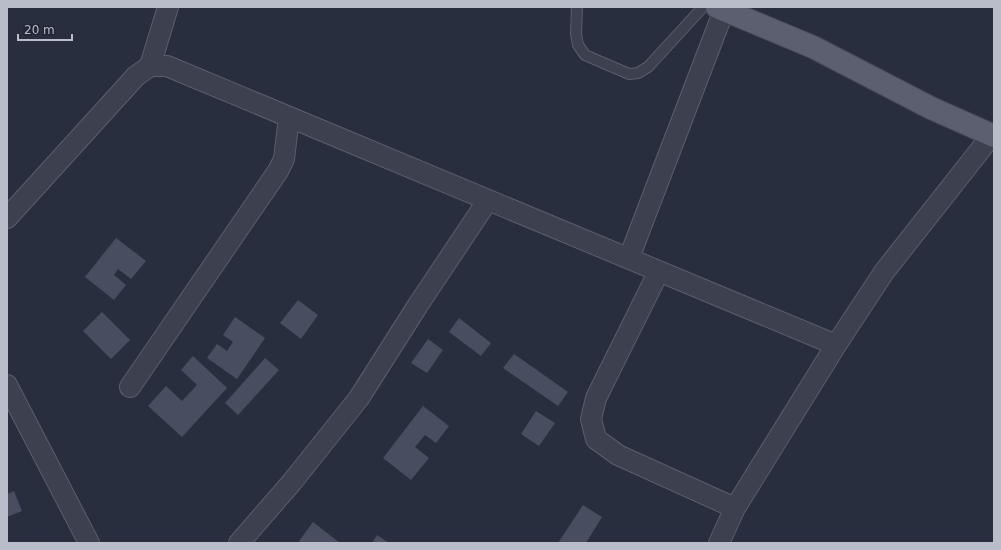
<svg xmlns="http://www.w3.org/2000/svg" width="1001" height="550" viewBox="0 0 1001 550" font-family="'DejaVu Sans',sans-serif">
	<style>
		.building { fill: #484d60 }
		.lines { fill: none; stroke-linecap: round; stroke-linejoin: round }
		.lane-casing { stroke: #5a5e6c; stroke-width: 12 }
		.street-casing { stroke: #5a5e6c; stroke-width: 22 }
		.primary-casing { stroke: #464958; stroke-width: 24 }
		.lane { stroke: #3c404f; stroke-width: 10 }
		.street { stroke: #3c404f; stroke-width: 20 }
		.primary { stroke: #5b5f6f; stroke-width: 22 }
	</style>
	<rect width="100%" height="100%" fill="#292e3f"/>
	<path class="building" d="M116,238L146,261L131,279L118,269L114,275L126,285L114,300L85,277Z
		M298,300L318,315L301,339L280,323Z
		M102,312L130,340L111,359L83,331Z
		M235,317L265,338L237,379L207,358L217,344L227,351L233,342L223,335Z
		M459,318L491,343L481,356L449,332Z
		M428,339L443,350L427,373L411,363Z
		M514,354L568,392L558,406L503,368Z
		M193,356L227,388L182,437L148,406L166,386L182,401L197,385L181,370Z
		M265,358L279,370L238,415L225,403Z
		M423,406L449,426L436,443L425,435L415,447L429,458L411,480L383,458Z
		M536,411L555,423L539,446L521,434Z
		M14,491L22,511L7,517V494Z
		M583,505L602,517L586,543H558Z
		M313,522L340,543H301L299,541Z
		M377,535L389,543H372Z"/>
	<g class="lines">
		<defs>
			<path id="lane" d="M577,7L576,34L578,45L585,55L629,74L638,73L648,67L703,7"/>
			<path id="street" d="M150,66L168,7
				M7,218L136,76L150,66H167L836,345
				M629,258L724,10
				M659,271L596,398L591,419L596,439L618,455L735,508
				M7,385L89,543
				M130,387L278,171L284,159L289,117
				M239,543L292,482L359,398L418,305L488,200
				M719,543L735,508L836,345L884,272L992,135"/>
			<path id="primary" d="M717,7L813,47L931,108L994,136"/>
		</defs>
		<use href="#lane" class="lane-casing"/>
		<use href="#street" class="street-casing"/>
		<use href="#primary" class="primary-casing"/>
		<use href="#lane" class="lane"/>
		<use href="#street" class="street"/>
		<use href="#primary" class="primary"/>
	</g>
	<rect width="1001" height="550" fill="none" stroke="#b9bcc9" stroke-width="16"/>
	<path d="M18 34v6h54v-6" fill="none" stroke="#b9bcc9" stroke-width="2"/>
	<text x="24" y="34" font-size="12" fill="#b9bcc9" stroke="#212534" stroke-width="3" paint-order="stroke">20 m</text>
</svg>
